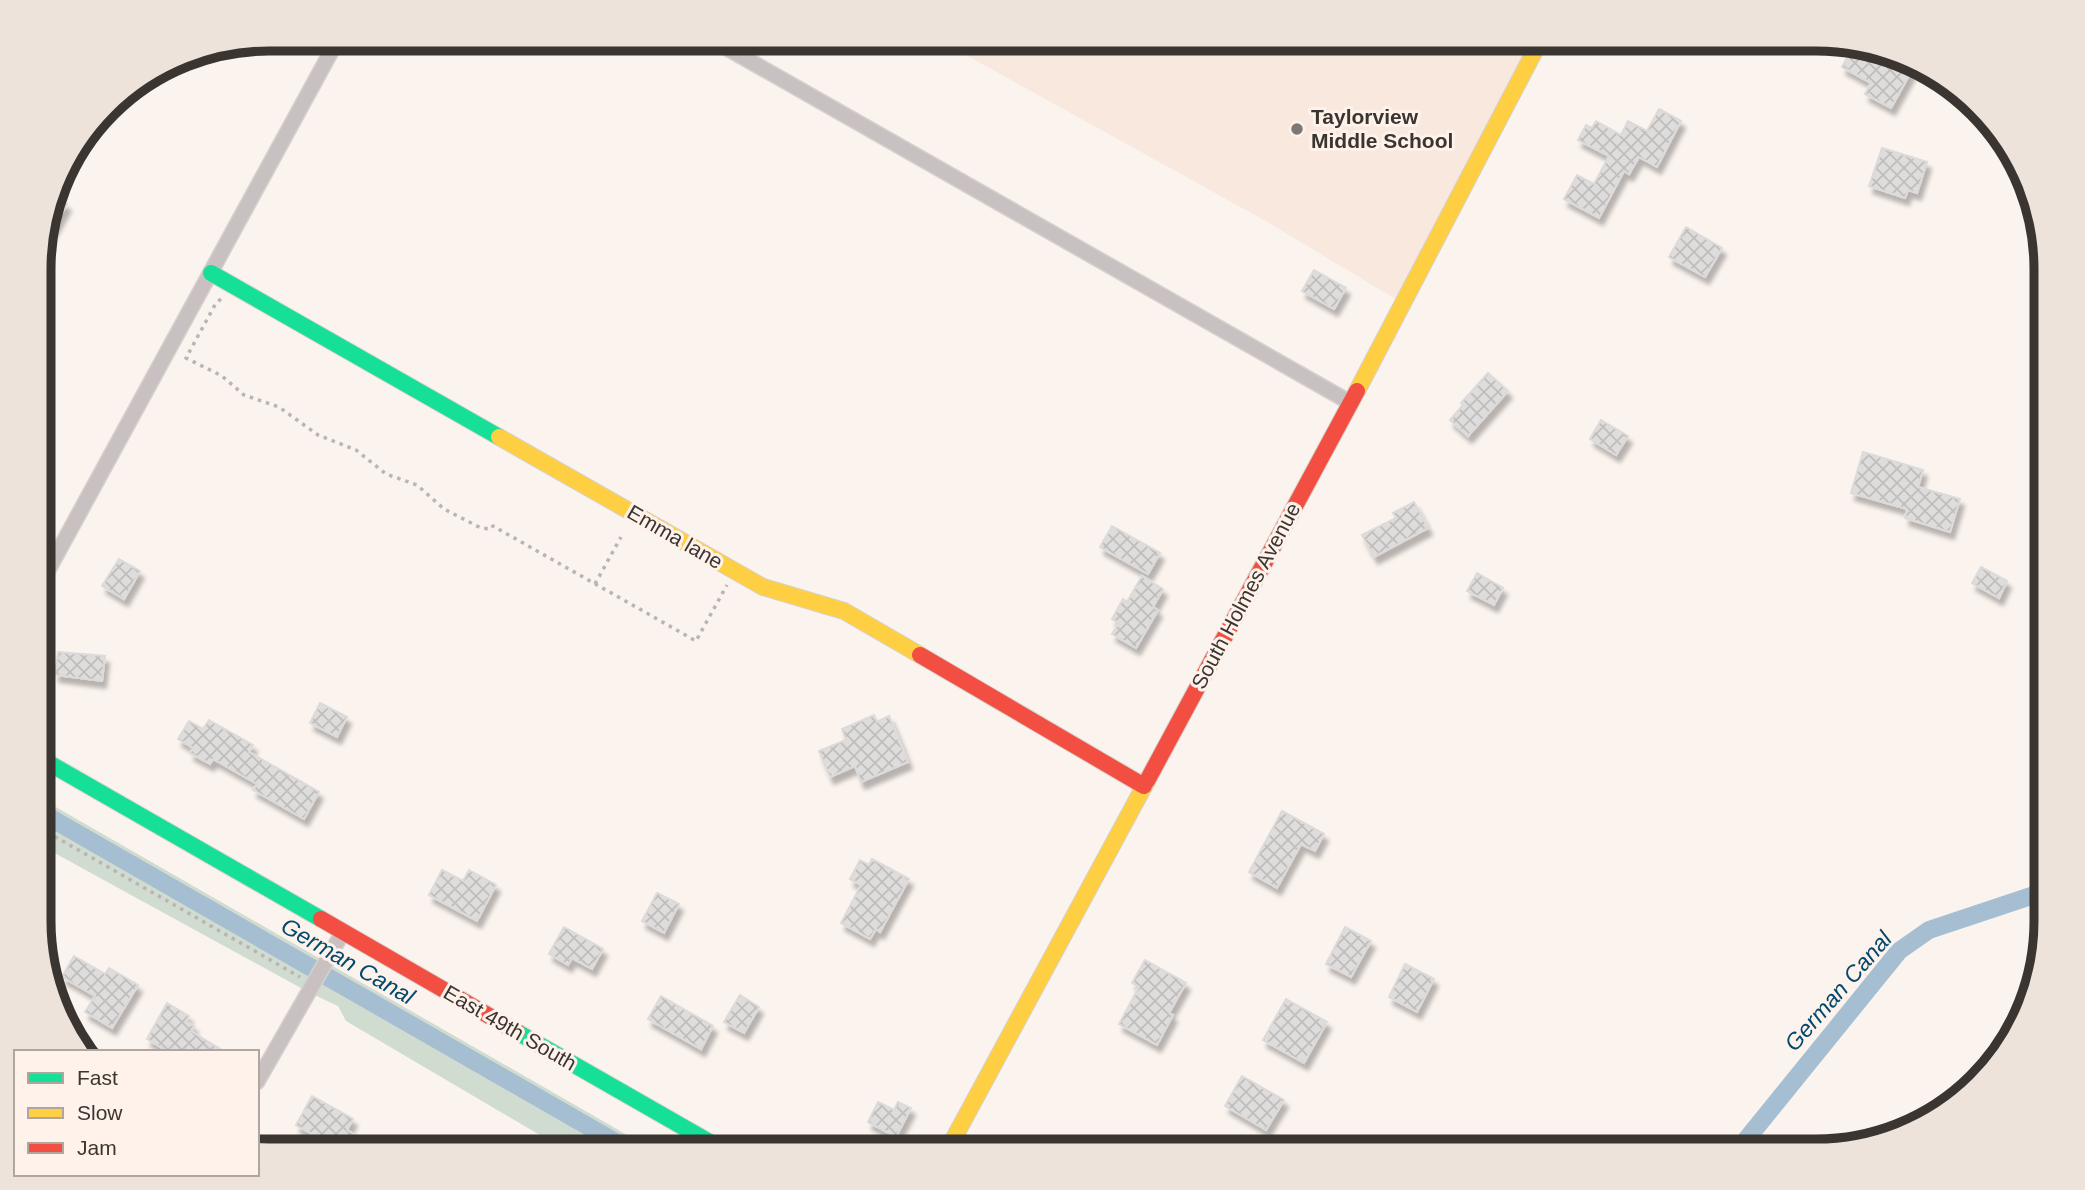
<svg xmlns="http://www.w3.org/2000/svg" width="2085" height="1190" viewBox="0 0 2085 1190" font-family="Arial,sans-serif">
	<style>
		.built { fill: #f8e8de }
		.green { fill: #d1dcd0 }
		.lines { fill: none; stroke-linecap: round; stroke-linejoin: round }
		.canal { stroke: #a5bed1; stroke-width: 18 }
		.building { fill: url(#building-cross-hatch); stroke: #dcdada; stroke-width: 2; filter: url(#shadow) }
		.street-casing { stroke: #d7d1cd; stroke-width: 17 }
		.fast-casing { stroke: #d7d1cd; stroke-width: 18 }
		.slow-casing { stroke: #d7d1cd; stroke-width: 18 }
		.jam-casing { stroke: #d7d1cd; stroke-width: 18 }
		.path { stroke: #bab5b4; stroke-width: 3.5; stroke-dasharray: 3.5 5; stroke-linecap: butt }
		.street { stroke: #c8c0c1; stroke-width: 14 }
		.fast { stroke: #16e098; stroke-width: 16 }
		.slow { stroke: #ffcf43; stroke-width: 16 }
		.jam { stroke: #f24e42; stroke-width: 16 }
		.poi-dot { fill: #7e7874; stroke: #fef2ea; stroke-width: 2.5 }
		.labels { text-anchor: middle; stroke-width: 6; stroke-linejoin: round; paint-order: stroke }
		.poi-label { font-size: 21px; font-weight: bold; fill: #3b3532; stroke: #fef2ea; text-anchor: start }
		.street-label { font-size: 21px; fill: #3b3532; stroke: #fef2ea }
		.water-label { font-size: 23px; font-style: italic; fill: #00496f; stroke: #fef2ea }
		.rim { fill: none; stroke: #3b3532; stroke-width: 9 }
	</style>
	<defs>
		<pattern id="building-cross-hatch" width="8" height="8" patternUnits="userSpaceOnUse" patternTransform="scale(1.75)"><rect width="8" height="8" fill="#dfdcdc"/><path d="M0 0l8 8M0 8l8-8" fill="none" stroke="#c0bdbd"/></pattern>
		<filter id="shadow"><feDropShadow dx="4" dy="7" stdDeviation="2" flood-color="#0004"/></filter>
	</defs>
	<rect width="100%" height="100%" fill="#faf3ee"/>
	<path class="built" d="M937,39H1541L1404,304L1264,220Z"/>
	<path class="green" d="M40,798L655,1151H567L346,1021L338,1006L310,993L40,845Z"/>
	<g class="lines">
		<path class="canal" d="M40,812L631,1151
			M1737,1151L1899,951L1929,930L2046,891"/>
	</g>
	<path class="building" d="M1852,48L1881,56L1911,72L1891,108L1865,94L1871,83L1842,67Z
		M1659,109L1681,121L1657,167L1639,157L1629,174L1624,171L1599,218L1564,199L1577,175L1594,184L1609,156L1578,140L1586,125L1592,128L1596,121L1621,135L1628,121L1647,131Z
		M1882,148L1927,162L1917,193L1908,190L1905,198L1869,186Z
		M53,197L67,204L47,240L41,238Z
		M1686,227L1722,248L1705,277L1669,257Z
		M1314,270L1346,288L1334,309L1302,291Z
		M1488,373L1508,391L1468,436L1450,420L1463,405L1461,403Z
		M1601,420L1628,436L1616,455L1590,439Z
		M1863,452L1923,470L1918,487L1960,499L1950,532L1905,518L1907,509L1851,493Z
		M1414,502L1428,528L1374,557L1362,535L1396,518L1393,513Z
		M1112,526L1160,553L1148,574L1100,547Z
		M119,559L140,571L124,599L102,586Z
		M1981,567L2007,581L1999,598L1972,583Z
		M1477,573L1503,588L1494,605L1467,591Z
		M1142,576L1163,589L1153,607L1158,610L1136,648L1112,634L1119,623L1112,619L1123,599L1127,602Z
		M58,652L105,656L102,681L55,675Z
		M320,703L347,717L337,737L310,723Z
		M874,715L877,722L889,716L908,762L861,782L855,766L830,777L819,751L846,740L842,729Z
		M209,720L253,745L249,752L319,792L304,819L253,790L257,784L213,759L210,764L190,753L193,748L178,739L189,721L203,729Z
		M1282,811L1324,834L1315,851L1301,844L1277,888L1249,872Z
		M872,859L909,879L880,932L876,929L870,939L841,923L861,885L850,879L860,860L869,865Z
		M442,870L463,881L469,870L496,885L477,921L429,895Z
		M657,893L679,904L664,933L642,921Z
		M564,927L603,949L592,969L572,958L568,965L549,954Z
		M1345,927L1371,941L1351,977L1326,964Z
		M74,956L105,974L109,968L138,985L112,1028L85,1012L95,996L62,977Z
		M1145,960L1186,983L1169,1013L1173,1015L1157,1045L1119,1024L1139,987L1132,983Z
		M1405,964L1434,979L1417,1012L1389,997Z
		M740,995L759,1007L744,1033L724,1022Z
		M661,996L713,1026L701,1049L648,1019Z
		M1286,999L1327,1022L1304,1063L1263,1040Z
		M167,1003L189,1016L186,1021L194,1026L191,1031L225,1052H169L147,1039Z
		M1242,1076L1284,1100L1266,1130L1225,1106Z
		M312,1096L353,1119L347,1130L357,1136L348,1151H332L317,1143L319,1138L296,1125Z
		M878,1102L894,1110L898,1102L911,1108L896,1137L868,1122Z"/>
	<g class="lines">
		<defs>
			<path id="street" d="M711,39L1351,403
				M40,585L338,39
				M257,1082L343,932"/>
			<path id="fast" d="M211,273L499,437
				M40,758L321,919
				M517,1032L725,1151"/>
			<path id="slow" d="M1357,391L1541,39
				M499,437L763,587L844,611L920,655
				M947,1151L1147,781"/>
			<path id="jam" d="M920,655L1144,786
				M1147,781L1357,391
				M321,919L517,1032"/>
		</defs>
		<use href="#street" class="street-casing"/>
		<use href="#fast" class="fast-casing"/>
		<use href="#slow" class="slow-casing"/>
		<use href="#jam" class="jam-casing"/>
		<path class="path" d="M221,299L216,303L186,358L222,376L244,395L279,407L318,435L356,450L386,474L417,485L444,509L481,528L491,529L493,526L696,641L727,585
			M595,584L621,537
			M40,828L300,977
			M260,1149L265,1144"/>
		<use href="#street" class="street"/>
		<use href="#fast" class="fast"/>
		<use href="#slow" class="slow"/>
		<use href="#jam" class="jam"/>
	</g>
	<circle class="poi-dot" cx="1297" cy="129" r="7"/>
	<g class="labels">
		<g class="poi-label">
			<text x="1311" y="124">Taylorview<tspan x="1311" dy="24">Middle School</tspan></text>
		</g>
		<g class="street-label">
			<text transform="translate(675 537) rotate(30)" y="7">Emma lane</text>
			<text transform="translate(1246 596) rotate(-62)" y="7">South Holmes Avenue</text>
			<text transform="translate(510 1028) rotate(30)" y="7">East 49th South</text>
		</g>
		<g class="water-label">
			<text transform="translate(348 961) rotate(30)" y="8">German Canal</text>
			<text transform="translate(1838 991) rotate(-49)" y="8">German Canal</text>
		</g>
	</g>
	<path d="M0 0H2085V1190H0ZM269 51H1816A218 218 0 0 1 2034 269V921A218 218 0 0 1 1816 1139H269A218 218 0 0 1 51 921V269A218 218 0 0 1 269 51Z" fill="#eee3db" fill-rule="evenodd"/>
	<path class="rim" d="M269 51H1816A218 218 0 0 1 2034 269V921A218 218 0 0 1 1816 1139H269A218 218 0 0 1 51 921V269A218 218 0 0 1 269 51Z"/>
	<rect x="14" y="1050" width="245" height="126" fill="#fef2ea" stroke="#b0a6a0" stroke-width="2"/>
	<rect x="28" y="1073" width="35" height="10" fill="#16e098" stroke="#b0a6a0" stroke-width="2"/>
	<text x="77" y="1085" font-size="21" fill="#3b3532">Fast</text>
	<rect x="28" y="1108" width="35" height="10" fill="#ffcf43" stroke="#b0a6a0" stroke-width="2"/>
	<text x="77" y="1120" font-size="21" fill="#3b3532">Slow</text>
	<rect x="28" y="1143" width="35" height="10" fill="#f24e42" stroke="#b0a6a0" stroke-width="2"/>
	<text x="77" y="1155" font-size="21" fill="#3b3532">Jam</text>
</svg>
